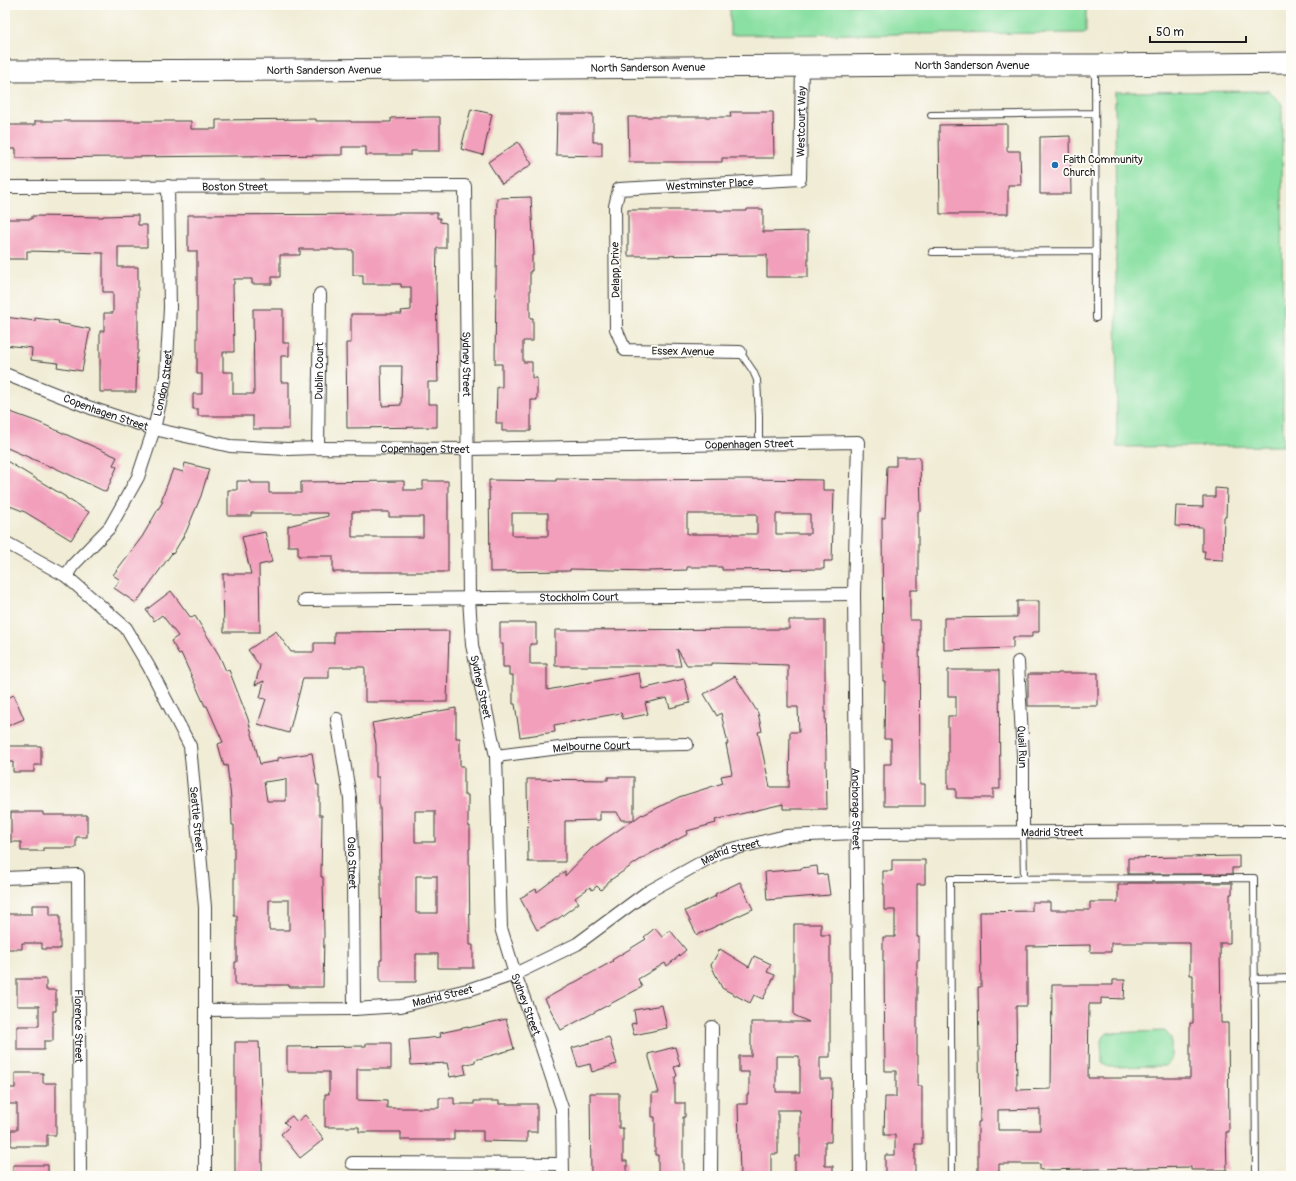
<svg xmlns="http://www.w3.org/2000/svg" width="1296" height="1181" viewBox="0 0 1296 1181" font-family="Pangolin,sans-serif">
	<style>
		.green { fill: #8ae0a3; stroke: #537e60 }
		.building { fill: #f29fbb; fill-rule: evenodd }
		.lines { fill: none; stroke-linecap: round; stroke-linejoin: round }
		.service-casing { stroke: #3c3b38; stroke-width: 8 }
		.minor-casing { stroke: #3c3b38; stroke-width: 14 }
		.trunk-casing { stroke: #3c3b38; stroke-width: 23 }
		.service { stroke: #fff; stroke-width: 6 }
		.minor { stroke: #fff; stroke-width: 12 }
		.trunk { stroke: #fff; stroke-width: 21 }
		.poi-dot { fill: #1f6fb2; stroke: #fdfcf7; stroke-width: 1.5 }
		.labels { text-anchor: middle; stroke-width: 3.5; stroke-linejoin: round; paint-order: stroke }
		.street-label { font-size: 11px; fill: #1c1c1c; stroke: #fdfcf7 }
		.poi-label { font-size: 11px; fill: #1c1c1c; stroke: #fdfcf7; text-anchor: start }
	</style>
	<rect width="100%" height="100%" fill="#fdfcf7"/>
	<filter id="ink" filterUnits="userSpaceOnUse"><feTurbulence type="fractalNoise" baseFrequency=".025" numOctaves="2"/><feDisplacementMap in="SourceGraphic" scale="8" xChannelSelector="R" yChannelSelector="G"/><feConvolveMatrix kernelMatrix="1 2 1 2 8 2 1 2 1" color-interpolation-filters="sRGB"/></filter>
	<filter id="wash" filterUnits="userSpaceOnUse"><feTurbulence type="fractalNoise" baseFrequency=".012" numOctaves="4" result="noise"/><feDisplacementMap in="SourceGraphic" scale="16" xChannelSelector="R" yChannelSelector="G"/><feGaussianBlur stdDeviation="0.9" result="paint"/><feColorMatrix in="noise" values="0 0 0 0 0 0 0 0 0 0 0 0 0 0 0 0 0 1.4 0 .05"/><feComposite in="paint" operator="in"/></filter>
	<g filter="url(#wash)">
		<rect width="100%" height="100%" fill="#f0ecd5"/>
		<path class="green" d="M730,5H1086V33L730,35Z
			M1269,91L1282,104L1283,446L1117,447L1115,92Z
			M1165,1031L1171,1038V1060L1166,1066L1109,1067L1102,1062L1101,1040L1107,1033Z"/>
		<g id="blocks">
			<path class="building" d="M471,109L492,114L483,155L461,149Z
				M730,112H773L774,158H722V162H629L628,117H731Z
				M557,114H593V142H602V156L556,155Z
				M429,117H440V151H411V155H366V147H342V155L16,158V149H6V125H35V121H191V129H216V120L316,119V121H351V122H391V118Z
				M1007,124V151H1020L1021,185H1008V214H940L939,125Z
				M1070,136L1071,194H1040V137Z
				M518,142L532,164L502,184L488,162Z
				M531,197L534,255H532V271H530V318H533V341H523V362H532V378H537V400H531V431H502V423H496L497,387H502V364H495L497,198Z
				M747,209H763V232L808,231V277H767V255L628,256V210H717V211H747Z
				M394,213H437V218H440V222L446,223V248H437L436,287L438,382H428V404H437V427L347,428L346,343H351V314H402L401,311L411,310V287H401V284H363V275H353V250H334V249H300V255H280V277H272V284H252V279H234V284H233L234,352H223V372H233V394H254L253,309H283V343H289V356H281V382H289V429H253V416H198V409H193V394H202V374H197V251H188V215L394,214ZM381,366H402L401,405L382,406Z
				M138,215V225H147V247H118V267H138V353H137L136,392H100V331H104V313H113V292H103V253L27,251V259H5V219H32V216L103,217V216Z
				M5,317L35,321V318L59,321L58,323L90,329L82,371L57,367L58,363L31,360L32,348L5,345Z
				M5,410L38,422L117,457L113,465L117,467L106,492L51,466V467L5,447Z
				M896,457H920L921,511H918V590H910V620H919L920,784H925V806H884V764H891V739H884L885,681H883L882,518H885L887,466H896Z
				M5,460L66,497V498L89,512L71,540L25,512L5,504Z
				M185,463L209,469L201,496L186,532L173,554L172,553L136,603L114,588L120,580L113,575L142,537L163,501H161L173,469L183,472Z
				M556,479L634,480L745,479L823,480V490H834L832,561H824V569L722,570V567H687V570L650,571L570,569V571L490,572L489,480L556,481ZM512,513H548V536H513L512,535ZM687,514H757V534H687ZM776,514H810V534H776Z
				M237,481H251V483H269V493H301V482L404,481V490H423V481H448V572H333V556H298V546H288V526L328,516V513H251V516H228V490H237ZM352,512H389V517H423V537H352Z
				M1215,488L1227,489L1226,517H1224L1223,560L1204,559L1205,551H1202V527L1175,526L1176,506L1203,507V497H1215Z
				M265,532L272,562L259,565L260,632H224L223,574H251L242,537Z
				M171,591L191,618L195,616L219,655L226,671L229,670L248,719L260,764L278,761V758L312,753L317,785H319V815H322L321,877H323L324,935L323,987H289V985H235V962H237V916H234V825H232L231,798L227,765L224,766L218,744L223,742L207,706H205L181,653L179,654L171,641L178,636L162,615L154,621L146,610ZM286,779V801H267L264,782ZM269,900H289V930H269Z
				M1017,601H1039V632H1032V637H1013V648L944,650V618L1017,617Z
				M789,620H825V707L827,809H783V804L715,820L716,823L687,831L688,834L644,857L609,881L601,890L597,886L592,890L590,887L575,898L579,903L559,918L537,930L520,898L536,889L537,892L565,871V876L591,849L633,820H621L617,812H600V820L565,821V862H528L527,779L608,780V777H634V820L642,814L643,815L679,797L723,783L721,776L732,774L726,744H728L721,713L717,716L704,694L735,676L758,713L762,731L758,732L770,787H789L790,732H799L798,707H788V665L711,663V665H687L677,649L681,666H555V630L789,629Z
				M500,623H536V644H530V664H547V690L639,673L642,689L684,679L690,703L670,708L667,698L645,703L648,714L623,719L621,713L554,725L555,732L520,737L515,704H513V675H509V667H503V644H500Z
				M276,631L291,652H314V643H334V632L449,631L447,702H365V668L364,667H329V678H303L289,733L258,724L266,699L260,698L264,681L255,685L260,666L248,650Z
				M948,670H999L1000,789H993V798H956V789H948V716H956V696H948Z
				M1058,673H1098V706H1028V674H1058Z
				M14,695L24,719L5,727V699Z
				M456,708V738H460V766H464V795H468V826H470V849H469L470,945H473V968H438V954H416V982H380V960H382L380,805H379V777H376V744L372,723ZM415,811H435V842H415ZM416,876H437V913H416Z
				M5,746H41V765H34V772H13V762H5Z
				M11,812H43V815H87V837H76V848H43V851H21V842H11Z
				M1239,856V868H1232V874H1128V858Z
				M892,860H925V884H917V937H919V961H917V1055H918V1086H922V1144H915V1176H885V1155H895V1135H884L885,1097H896V1071H885L884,961H883V937H895V910H884V884H883V871H892Z
				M817,866L818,875L827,874L830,895L767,900L765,872L801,869V868Z
				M740,882L753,909L697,935L685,911L716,896L715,894Z
				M1128,883H1232V894H1230V943H1220L1221,1023H1228L1229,1132H1226L1227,1170H1191V1167L1040,1170V1164H999V1172H978V1122H980L978,987H981L980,912L1032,911V902H1050V910H1090V902H1118V885H1128ZM1111,943H1190V975H1193V1023H1190V1078H1088L1089,1004H1101V998L1124,999L1125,980H1113V985H1052L1051,1089L1017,1090L1016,1006H1027V946L1090,945V952H1111ZM1040,1109V1130H998V1110Z
				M32,905H50V915H60V949H42V943H22V949H5V914H32Z
				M794,924H821V935H830V1057H820V1079H832L831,1142H825V1166H833V1176H795V1156H800V1110H778V1154H771V1176H740L738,1104H747V1094H749V1072H739V1056H751V1022H809L794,1015ZM776,1056H799V1066H800V1092H776Z
				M655,928L662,937L670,930L686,950L667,966L665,963L638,979L642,987L561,1030L545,999L613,961L612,960L646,939L644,937Z
				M720,949L749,967L754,956L771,964L767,972L775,975L763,999L754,995L750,1003L722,988L711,965Z
				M17,979H46V990H56V1011H53V1041H44V1050H17V1026H39V1006H17Z
				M662,1005L667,1028L634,1035L631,1024L636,1023L634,1010Z
				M506,1019L514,1049L475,1060V1062L464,1065L466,1074L450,1077L447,1063L411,1065L409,1040L441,1037L440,1033L468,1027V1028Z
				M609,1037L617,1064L592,1072L590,1064L578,1067L572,1048Z
				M235,1042H259L262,1115V1176H235Z
				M366,1043H391V1069H357V1100L387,1101V1108H439V1098H454V1104H474V1101H499V1104H537V1132H527V1142L483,1141V1131H454V1140H401V1132H359V1127H325V1094H329V1072H287V1047L366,1046Z
				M675,1047L680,1065L674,1067L677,1076L675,1077V1103H685V1117H683V1163H684V1176H658V1155H655V1117H652V1093H659L648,1054Z
				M15,1073H43V1083H56V1135H47V1146H11V1130H17V1104H5V1088H15Z
				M590,1093H619V1128H623V1161H627V1176H591Z
				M305,1115L324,1139L300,1158L281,1134L289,1127L284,1122L292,1116L297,1122Z
				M13,1165H48V1176H13Z"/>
		</g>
	</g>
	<g filter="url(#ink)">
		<use href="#blocks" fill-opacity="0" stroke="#3c3b38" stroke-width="1"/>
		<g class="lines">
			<defs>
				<path id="service" d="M1095,69L1096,318
					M931,115L1095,113
					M932,252L1096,251
					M740,352L753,371L757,380L759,416V443
					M1023,832L1024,878
					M1254,979L1291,978
					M952,1176L950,879L1254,878L1256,1176"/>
				<g id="minor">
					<path id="s1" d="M5,187L465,186L469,598L472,645L496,756L501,928L515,974L539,1039L562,1108L563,1176"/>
					<path id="s2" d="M740,352L625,350L616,329L615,206L619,189L800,179L802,65"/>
					<path id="s3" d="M5,374L91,408L154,429L230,446L287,449L318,448L468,449L858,442L854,594L860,1176"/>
					<path id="s4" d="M318,448L320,294"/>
					<path id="s5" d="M5,542L66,576L126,628L149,667L190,746L205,907V1176"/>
					<path id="s6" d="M66,576L73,565L110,527L138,477L154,429L166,376L170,308L168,186"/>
					<path id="s7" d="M304,600L854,594"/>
					<path id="s8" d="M1018,662L1023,756V832"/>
					<path id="s9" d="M337,719L350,798L353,880L354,1009"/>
					<path id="s10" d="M496,756L575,746L687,744"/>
					<path id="s11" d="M5,878L78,875L80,1176"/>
					<path id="s12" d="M205,1010L354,1009L401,1006L471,989L515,974L577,944L646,893L720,852L786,836L855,833L1291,831"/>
					<path d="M352,1163L562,1164"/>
					<path d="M711,1176L712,1027"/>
				</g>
				<g id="trunk">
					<path id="s13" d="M5,71L301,70L935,65H1095L1291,63"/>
				</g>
			</defs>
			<use href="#service" class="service-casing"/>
			<use href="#minor" class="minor-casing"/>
			<use href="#trunk" class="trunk-casing"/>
			<use href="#service" class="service"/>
			<use href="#minor" class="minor"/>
			<use href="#trunk" class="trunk"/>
		</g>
	</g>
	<circle class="poi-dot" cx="1055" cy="165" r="4"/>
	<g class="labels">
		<g class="street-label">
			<text dy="4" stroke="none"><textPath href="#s13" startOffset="967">North Sanderson Avenue</textPath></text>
			<text dy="4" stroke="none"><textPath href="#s13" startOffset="643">North Sanderson Avenue</textPath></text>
			<text dy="4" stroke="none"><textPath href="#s13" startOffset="319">North Sanderson Avenue</textPath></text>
			<text dy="4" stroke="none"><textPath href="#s2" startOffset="517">Westcourt Way</textPath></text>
			<text dy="4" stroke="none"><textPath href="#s2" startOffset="369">Westminster Place</textPath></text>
			<text dy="4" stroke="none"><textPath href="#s1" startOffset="230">Boston Street</textPath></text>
			<text transform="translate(615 270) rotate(-91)" y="4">Delapp Drive</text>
			<text transform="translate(683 351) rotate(1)" y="4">Essex Avenue</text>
			<text dy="4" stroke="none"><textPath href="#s1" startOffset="638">Sydney Street</textPath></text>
			<text dy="4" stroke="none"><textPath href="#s4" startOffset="77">Dublin Court</textPath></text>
			<text dy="4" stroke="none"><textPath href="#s6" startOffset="221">London Street</textPath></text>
			<text dy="4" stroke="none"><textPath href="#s3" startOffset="108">Copenhagen Street</textPath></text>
			<text dy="4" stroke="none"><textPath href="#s3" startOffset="756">Copenhagen Street</textPath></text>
			<text dy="4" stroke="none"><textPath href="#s3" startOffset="432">Copenhagen Street</textPath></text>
			<text dy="4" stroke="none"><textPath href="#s7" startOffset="275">Stockholm Court</textPath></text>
			<text dy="4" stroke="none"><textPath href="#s1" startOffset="962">Sydney Street</textPath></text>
			<text dy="4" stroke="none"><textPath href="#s10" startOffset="96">Melbourne Court</textPath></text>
			<text dy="4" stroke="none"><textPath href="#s8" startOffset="85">Quail Run</textPath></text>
			<text dy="4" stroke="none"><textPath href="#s3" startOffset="1232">Anchorage Street</textPath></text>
			<text dy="4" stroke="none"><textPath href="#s5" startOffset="357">Seattle Street</textPath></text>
			<text dy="4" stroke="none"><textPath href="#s12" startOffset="888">Madrid Street</textPath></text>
			<text dy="4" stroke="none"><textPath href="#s12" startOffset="564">Madrid Street</textPath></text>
			<text dy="4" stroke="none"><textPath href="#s9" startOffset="145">Oslo Street</textPath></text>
			<text dy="4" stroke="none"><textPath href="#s12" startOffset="239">Madrid Street</textPath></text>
			<text dy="4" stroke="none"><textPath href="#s1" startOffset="1285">Sydney Street</textPath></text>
			<text dy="4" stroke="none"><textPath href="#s11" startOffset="224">Florence Street</textPath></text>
		</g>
		<g class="poi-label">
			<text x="1063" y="163">Faith Community<tspan x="1063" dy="13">Church</tspan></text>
		</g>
	</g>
	<rect width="1296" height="1181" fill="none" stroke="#fdfcf7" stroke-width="20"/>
	<path d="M1150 36v6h96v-6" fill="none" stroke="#1c1c1c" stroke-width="2"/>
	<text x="1156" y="36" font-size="12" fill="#1c1c1c" stroke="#fdfcf7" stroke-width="3" paint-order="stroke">50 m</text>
</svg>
